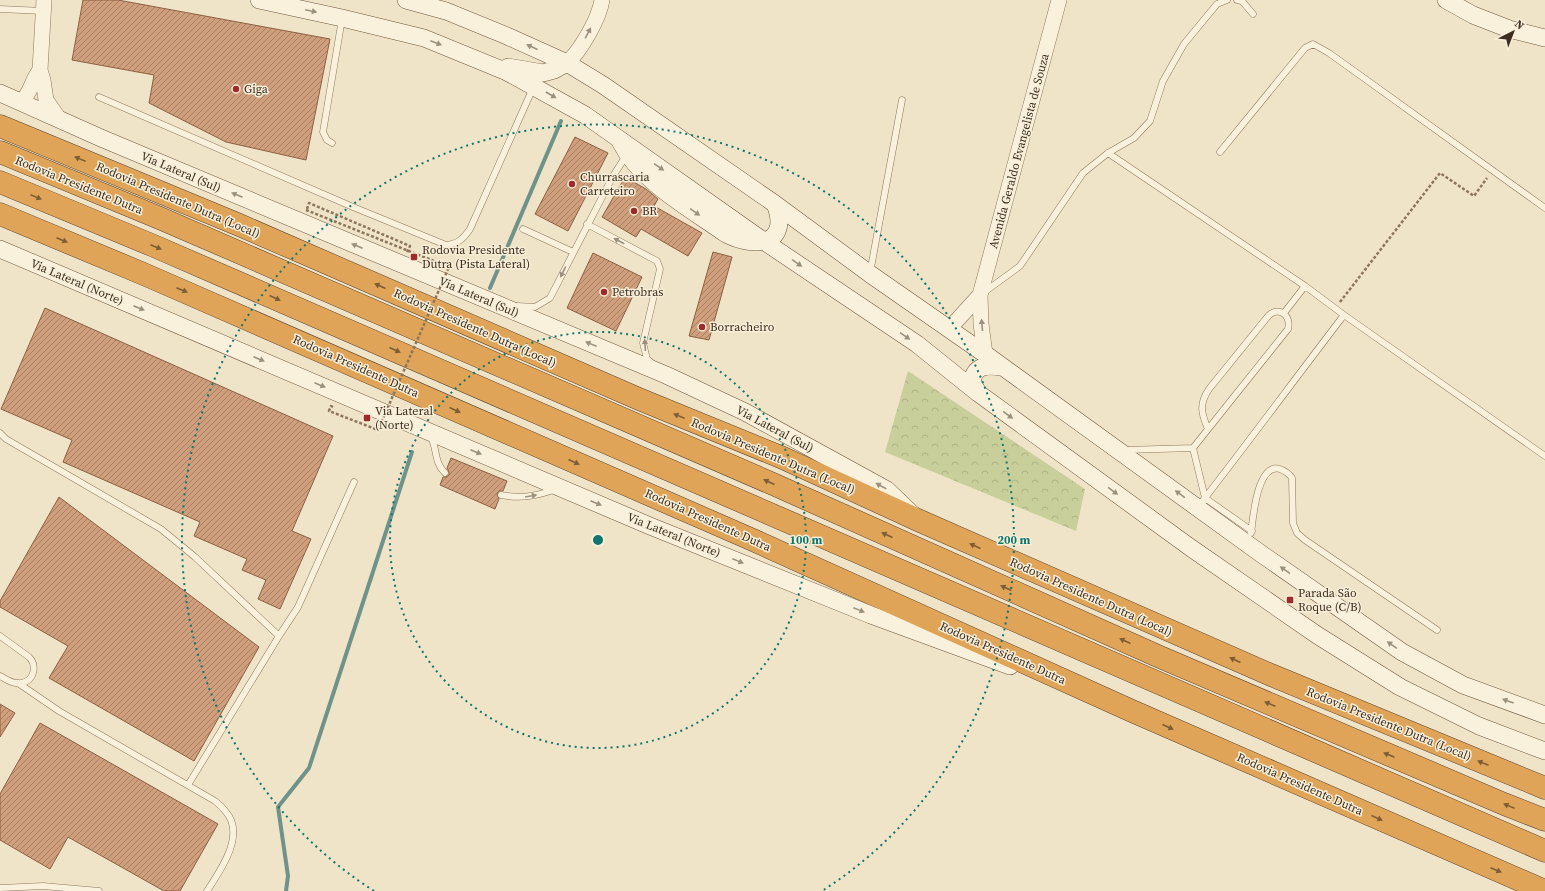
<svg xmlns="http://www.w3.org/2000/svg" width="1545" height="891" viewBox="0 0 1545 891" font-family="'Source Serif 4',serif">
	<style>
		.forest { fill: url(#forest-crowns) }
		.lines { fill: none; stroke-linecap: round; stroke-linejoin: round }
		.stream { stroke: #6f938a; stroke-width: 4 }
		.building { fill: url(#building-hatch); stroke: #8d5f41 }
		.service-casing { stroke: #8d765c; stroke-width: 7 }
		.tertiary-casing { stroke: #8d765c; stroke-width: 16 }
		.secondary-casing { stroke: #6f573f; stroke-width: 18 }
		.motorway-casing { stroke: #5b4430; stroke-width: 23 }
		.path { stroke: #8d765c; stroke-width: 2.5; stroke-dasharray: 3 2; stroke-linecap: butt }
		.service { stroke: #faf1dc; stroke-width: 6 }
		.tertiary { stroke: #faf1dc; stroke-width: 15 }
		.secondary { stroke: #faf1dc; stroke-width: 17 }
		.motorway { stroke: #e0a458; stroke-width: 22 }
		.path-bridge { stroke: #8d765c; stroke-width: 2.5; stroke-dasharray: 3 2; stroke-linecap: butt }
		.oneway { fill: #9c907e }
		.oneway2 { fill: #7e5d36 }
		.ring { fill: none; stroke: #0f766e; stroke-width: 2; stroke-dasharray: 2 4 }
		.poi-dot { fill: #9e2a2b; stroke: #f7eed8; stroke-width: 1.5 }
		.labels { text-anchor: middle; stroke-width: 3; stroke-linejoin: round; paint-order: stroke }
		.poi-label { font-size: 12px; fill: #3d2e20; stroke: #f7eed8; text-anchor: start }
		.street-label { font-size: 12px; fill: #3d2e20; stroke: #f7eed8 }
		.centre { fill: #0f766e; stroke: #f7eed8; stroke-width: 2 }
		.ring-label { font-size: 12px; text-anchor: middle; font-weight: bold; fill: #0f766e; stroke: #f7eed8; stroke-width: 3; stroke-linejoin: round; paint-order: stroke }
	</style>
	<defs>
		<pattern id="forest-crowns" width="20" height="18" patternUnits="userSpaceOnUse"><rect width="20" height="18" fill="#c9cf9b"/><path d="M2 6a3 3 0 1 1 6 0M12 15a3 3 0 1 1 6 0" fill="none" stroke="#aeb285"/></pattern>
		<pattern id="building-hatch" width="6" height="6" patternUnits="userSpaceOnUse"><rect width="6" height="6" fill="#cf9f7d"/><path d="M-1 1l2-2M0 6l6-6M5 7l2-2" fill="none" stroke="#a98266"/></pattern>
	</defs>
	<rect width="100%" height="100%" fill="#f0e4c8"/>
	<path class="forest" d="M908,371L1085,489L1076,531L885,452Z"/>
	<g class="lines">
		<path class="stream" d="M490,288L561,121
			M286,891L288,876L278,807L309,768L412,452"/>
	</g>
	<path class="building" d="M83,0H118L330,39L306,160L226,142L149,103L154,75L72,60Z
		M575,137L608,153L568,231L535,214Z
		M625,177L646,189L658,199L654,206L702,233L688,256L641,229L636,237L602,217Z
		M713,252L732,257L709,340L689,336Z
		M593,253L642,277L616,331L567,308Z
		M45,308L333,436L292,531L311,539L280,609L258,599L266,580L242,570L247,559L194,536L200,522L63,462L72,440L1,409Z
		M451,458L507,481L503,491H499L497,494L499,499L495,509L440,485L443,477H446L449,475V472L447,468Z
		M59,497L259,647L194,761L49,678L68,646L0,607V601Z
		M0,704L15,713L0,737Z
		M40,723L218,824L180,891H164L68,837L50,869L0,840V794Z"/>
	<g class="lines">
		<defs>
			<path id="service" d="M1237,0L1242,1L1253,14
				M0,9L43,11
				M99,97L353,207L446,245C458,244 464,238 470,229L533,88
				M332,143L327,140L323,132L342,19
				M1220,152L1305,48L1313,44L1329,53L1545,208
				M1108,153L1305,286L1344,315
				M587,224L657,261L660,269L643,343L647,359L652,363
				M523,229L573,252
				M870,273L902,100
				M983,293L1020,266L1083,173L1108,153L1134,138L1150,121L1163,81L1184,44L1217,4L1227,0
				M517,306L535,307L550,298L613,176L626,156
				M1284,313L1305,286
				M1208,429C1201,413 1199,404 1209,389L1269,315C1280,306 1291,316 1288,329L1193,448L1205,498L1252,531
				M0,433L6,439L161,529L195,557L279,636L188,785
				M430,435C438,449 433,461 445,473
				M1125,450L1193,448
				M501,495C521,499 537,496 556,489
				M1198,507C1247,444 1295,379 1344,315L1545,456
				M1251,533C1253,519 1257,462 1280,469C1285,471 1289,473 1292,478L1293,523L1297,533L1305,540L1437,630
				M0,636L29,657C37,665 35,681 21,683C14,685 6,679 0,676
				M279,636L298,607L354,482
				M18,683L59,711L215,801C219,804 223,808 226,812C246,835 220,871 207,891
				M0,888L43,886L99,891"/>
			<path id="tertiary" d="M44,0L40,70L43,80L46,100L60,120
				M567,63C581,50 599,19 602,0
				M21,102C32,92 31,81 40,70
				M949,329L980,295
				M985,354L981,324L980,295L1059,0"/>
			<path id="secondary" d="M259,0L342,18L424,38L507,72L585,115L765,242L917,344L978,393L1191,548L1317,635L1400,687L1479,726L1545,751
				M406,0L446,11L507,36L567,63L603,85L775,204L870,274L985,354L1260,553L1402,652L1463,685L1545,715
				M1446,0L1473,15L1509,29L1545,38
				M508,67L543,73L554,70L567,63
				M0,93L101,138L666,375L745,412L887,490L912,514
				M621,143C641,182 691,209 726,234C755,249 791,245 775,204
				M0,249L650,526L871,615L1010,666
				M978,393L972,381C975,365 987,365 1001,367"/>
			<path id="motorway" d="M0,126L237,224L639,399L783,458L920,521L1271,675L1545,788
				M0,152L162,219L773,484L1160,657L1504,804L1545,820
				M0,182L154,246L1545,851
				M0,214L146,275L753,540L1132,711L1545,891"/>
		</defs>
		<use href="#service" class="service-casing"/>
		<use href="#tertiary" class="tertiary-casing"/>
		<use href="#secondary" class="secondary-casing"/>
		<use href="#motorway" class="motorway-casing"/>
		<path class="path" d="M307,209L309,203L410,246L407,252
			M1340,302L1440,173L1474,196L1487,178
			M333,407L331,406L329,411L378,430"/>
		<use href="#service" class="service"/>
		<use href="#tertiary" class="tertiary"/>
		<use href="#secondary" class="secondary"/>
		<use href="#motorway" class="motorway"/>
		<path class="path-bridge" d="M306,210L449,267L378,430"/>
	</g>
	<defs><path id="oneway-solid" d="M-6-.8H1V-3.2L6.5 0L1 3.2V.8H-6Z"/></defs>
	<g class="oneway">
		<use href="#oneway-solid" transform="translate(311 11) rotate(12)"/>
		<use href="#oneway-solid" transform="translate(588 33) rotate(-62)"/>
		<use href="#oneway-solid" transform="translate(436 43) rotate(21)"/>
		<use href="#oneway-solid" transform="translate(532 47) rotate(-156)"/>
		<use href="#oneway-solid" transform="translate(551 95) rotate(30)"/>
		<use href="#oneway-solid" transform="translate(659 167) rotate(35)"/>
		<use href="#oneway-solid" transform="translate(237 195) rotate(-157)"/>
		<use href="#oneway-solid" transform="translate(695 212) rotate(35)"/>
		<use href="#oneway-solid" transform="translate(619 241) rotate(-152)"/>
		<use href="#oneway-solid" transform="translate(357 246) rotate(-157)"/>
		<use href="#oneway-solid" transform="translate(797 263) rotate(34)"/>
		<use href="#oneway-solid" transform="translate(563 272) rotate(116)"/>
		<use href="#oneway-solid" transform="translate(139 308) rotate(23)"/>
		<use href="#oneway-solid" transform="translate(982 325) rotate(-95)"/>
		<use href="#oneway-solid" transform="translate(905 336) rotate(34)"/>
		<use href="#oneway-solid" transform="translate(591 344) rotate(-158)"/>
		<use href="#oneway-solid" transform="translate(645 345) rotate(-94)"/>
		<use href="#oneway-solid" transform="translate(259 359) rotate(23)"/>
		<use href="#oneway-solid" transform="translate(320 385) rotate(23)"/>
		<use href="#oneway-solid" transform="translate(1008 415) rotate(36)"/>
		<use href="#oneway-solid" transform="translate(476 452) rotate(23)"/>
		<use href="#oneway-solid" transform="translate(881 486) rotate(-151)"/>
		<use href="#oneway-solid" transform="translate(1113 491) rotate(36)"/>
		<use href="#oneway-solid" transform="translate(1180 494) rotate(-144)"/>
		<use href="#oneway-solid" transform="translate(531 496) rotate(-10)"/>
		<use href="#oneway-solid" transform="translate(596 503) rotate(23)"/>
		<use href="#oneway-solid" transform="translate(738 561) rotate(22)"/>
		<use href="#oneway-solid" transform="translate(1285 570) rotate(-145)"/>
		<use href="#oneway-solid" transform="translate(859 610) rotate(22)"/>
		<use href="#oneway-solid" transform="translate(1392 645) rotate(-145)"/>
		<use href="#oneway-solid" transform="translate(1508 701) rotate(-160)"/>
	</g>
	<g class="oneway2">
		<use href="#oneway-solid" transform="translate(80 159) rotate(-158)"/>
		<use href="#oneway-solid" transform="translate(36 197) rotate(22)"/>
		<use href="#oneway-solid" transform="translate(62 240) rotate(23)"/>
		<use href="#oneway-solid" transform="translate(156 247) rotate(23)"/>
		<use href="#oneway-solid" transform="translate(380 286) rotate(-156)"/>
		<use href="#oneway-solid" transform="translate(182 290) rotate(23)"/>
		<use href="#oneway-solid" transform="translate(275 298) rotate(24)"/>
		<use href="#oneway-solid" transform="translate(395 350) rotate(24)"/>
		<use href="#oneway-solid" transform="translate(455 410) rotate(24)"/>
		<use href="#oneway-solid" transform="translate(679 416) rotate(-158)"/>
		<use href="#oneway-solid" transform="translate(574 462) rotate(24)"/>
		<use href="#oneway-solid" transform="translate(769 482) rotate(-156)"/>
		<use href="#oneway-solid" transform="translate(887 535) rotate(-156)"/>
		<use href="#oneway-solid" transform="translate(975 546) rotate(-156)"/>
		<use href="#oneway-solid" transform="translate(1006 588) rotate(-156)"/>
		<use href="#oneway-solid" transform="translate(1125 641) rotate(-156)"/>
		<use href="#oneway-solid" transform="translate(1235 660) rotate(-156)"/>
		<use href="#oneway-solid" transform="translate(1270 704) rotate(-157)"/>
		<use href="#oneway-solid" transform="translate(1168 727) rotate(24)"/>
		<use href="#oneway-solid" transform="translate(1389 755) rotate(-157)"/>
		<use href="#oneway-solid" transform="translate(1483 763) rotate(-158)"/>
		<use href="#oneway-solid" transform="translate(1509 806) rotate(-158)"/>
		<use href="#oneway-solid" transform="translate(1377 818) rotate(24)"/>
		<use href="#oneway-solid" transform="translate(1496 870) rotate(23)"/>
	</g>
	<g class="ring">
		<circle cx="598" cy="540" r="208"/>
		<path d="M374 891A416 416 0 1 1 822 891"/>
	</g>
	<g class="poi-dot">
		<circle cx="236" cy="89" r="4"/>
		<circle cx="572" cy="184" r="4"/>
		<circle cx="634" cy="211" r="4"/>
		<rect x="410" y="253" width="8" height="8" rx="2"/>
		<circle cx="604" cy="292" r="4"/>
		<circle cx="702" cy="327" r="4"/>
		<rect x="363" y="414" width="8" height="8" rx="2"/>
		<rect x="1286" y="596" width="8" height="8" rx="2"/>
	</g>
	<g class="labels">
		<g class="poi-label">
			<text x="244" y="93">Giga</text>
			<text x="580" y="181">Churrascaria<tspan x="580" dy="14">Carreteiro</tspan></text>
			<text x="642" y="215">BR</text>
			<text x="422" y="254">Rodovia Presidente<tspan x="422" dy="14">Dutra (Pista Lateral)</tspan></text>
			<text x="612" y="296">Petrobras</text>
			<text x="710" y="331">Borracheiro</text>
			<text x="375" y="415">Via Lateral<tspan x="375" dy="14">(Norte)</tspan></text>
			<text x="1298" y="597">Parada São<tspan x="1298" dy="14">Roque (C/B)</tspan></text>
		</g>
		<g class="street-label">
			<text transform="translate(1019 151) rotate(-75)" y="4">Avenida Geraldo Evangelista de Souza</text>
			<text transform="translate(181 172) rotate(23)" y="4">Via Lateral (Sul)</text>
			<text transform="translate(79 185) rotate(22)" y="4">Rodovia Presidente Dutra</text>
			<text transform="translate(178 200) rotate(23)" y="4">Rodovia Presidente Dutra (Local)</text>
			<text transform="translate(77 282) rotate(23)" y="4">Via Lateral (Norte)</text>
			<text transform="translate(479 297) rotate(23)" y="4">Via Lateral (Sul)</text>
			<text transform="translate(475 328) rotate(24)" y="4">Rodovia Presidente Dutra (Local)</text>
			<text transform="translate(356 366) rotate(24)" y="4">Rodovia Presidente Dutra</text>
			<text transform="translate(775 429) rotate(28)" y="4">Via Lateral (Sul)</text>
			<text transform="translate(773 456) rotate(23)" y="4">Rodovia Presidente Dutra (Local)</text>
			<text transform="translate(708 520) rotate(24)" y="4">Rodovia Presidente Dutra</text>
			<text transform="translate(674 535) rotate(22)" y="4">Via Lateral (Norte)</text>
			<text transform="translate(1091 597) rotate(24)" y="4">Rodovia Presidente Dutra (Local)</text>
			<text transform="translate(1003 653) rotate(24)" y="4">Rodovia Presidente Dutra</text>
			<text transform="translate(1389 724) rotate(22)" y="4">Rodovia Presidente Dutra (Local)</text>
			<text transform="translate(1300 784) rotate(24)" y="4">Rodovia Presidente Dutra</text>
		</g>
	</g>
	<circle cx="598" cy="540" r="6" class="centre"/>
	<g class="ring-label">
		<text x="806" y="544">100 m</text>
		<text x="1014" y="544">200 m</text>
	</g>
	<g transform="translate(1513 32) rotate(42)" stroke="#f7eed8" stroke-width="3" paint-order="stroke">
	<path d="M0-3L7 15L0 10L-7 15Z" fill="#3d2e20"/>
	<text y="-6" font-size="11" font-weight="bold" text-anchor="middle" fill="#3d2e20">N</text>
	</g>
</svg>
